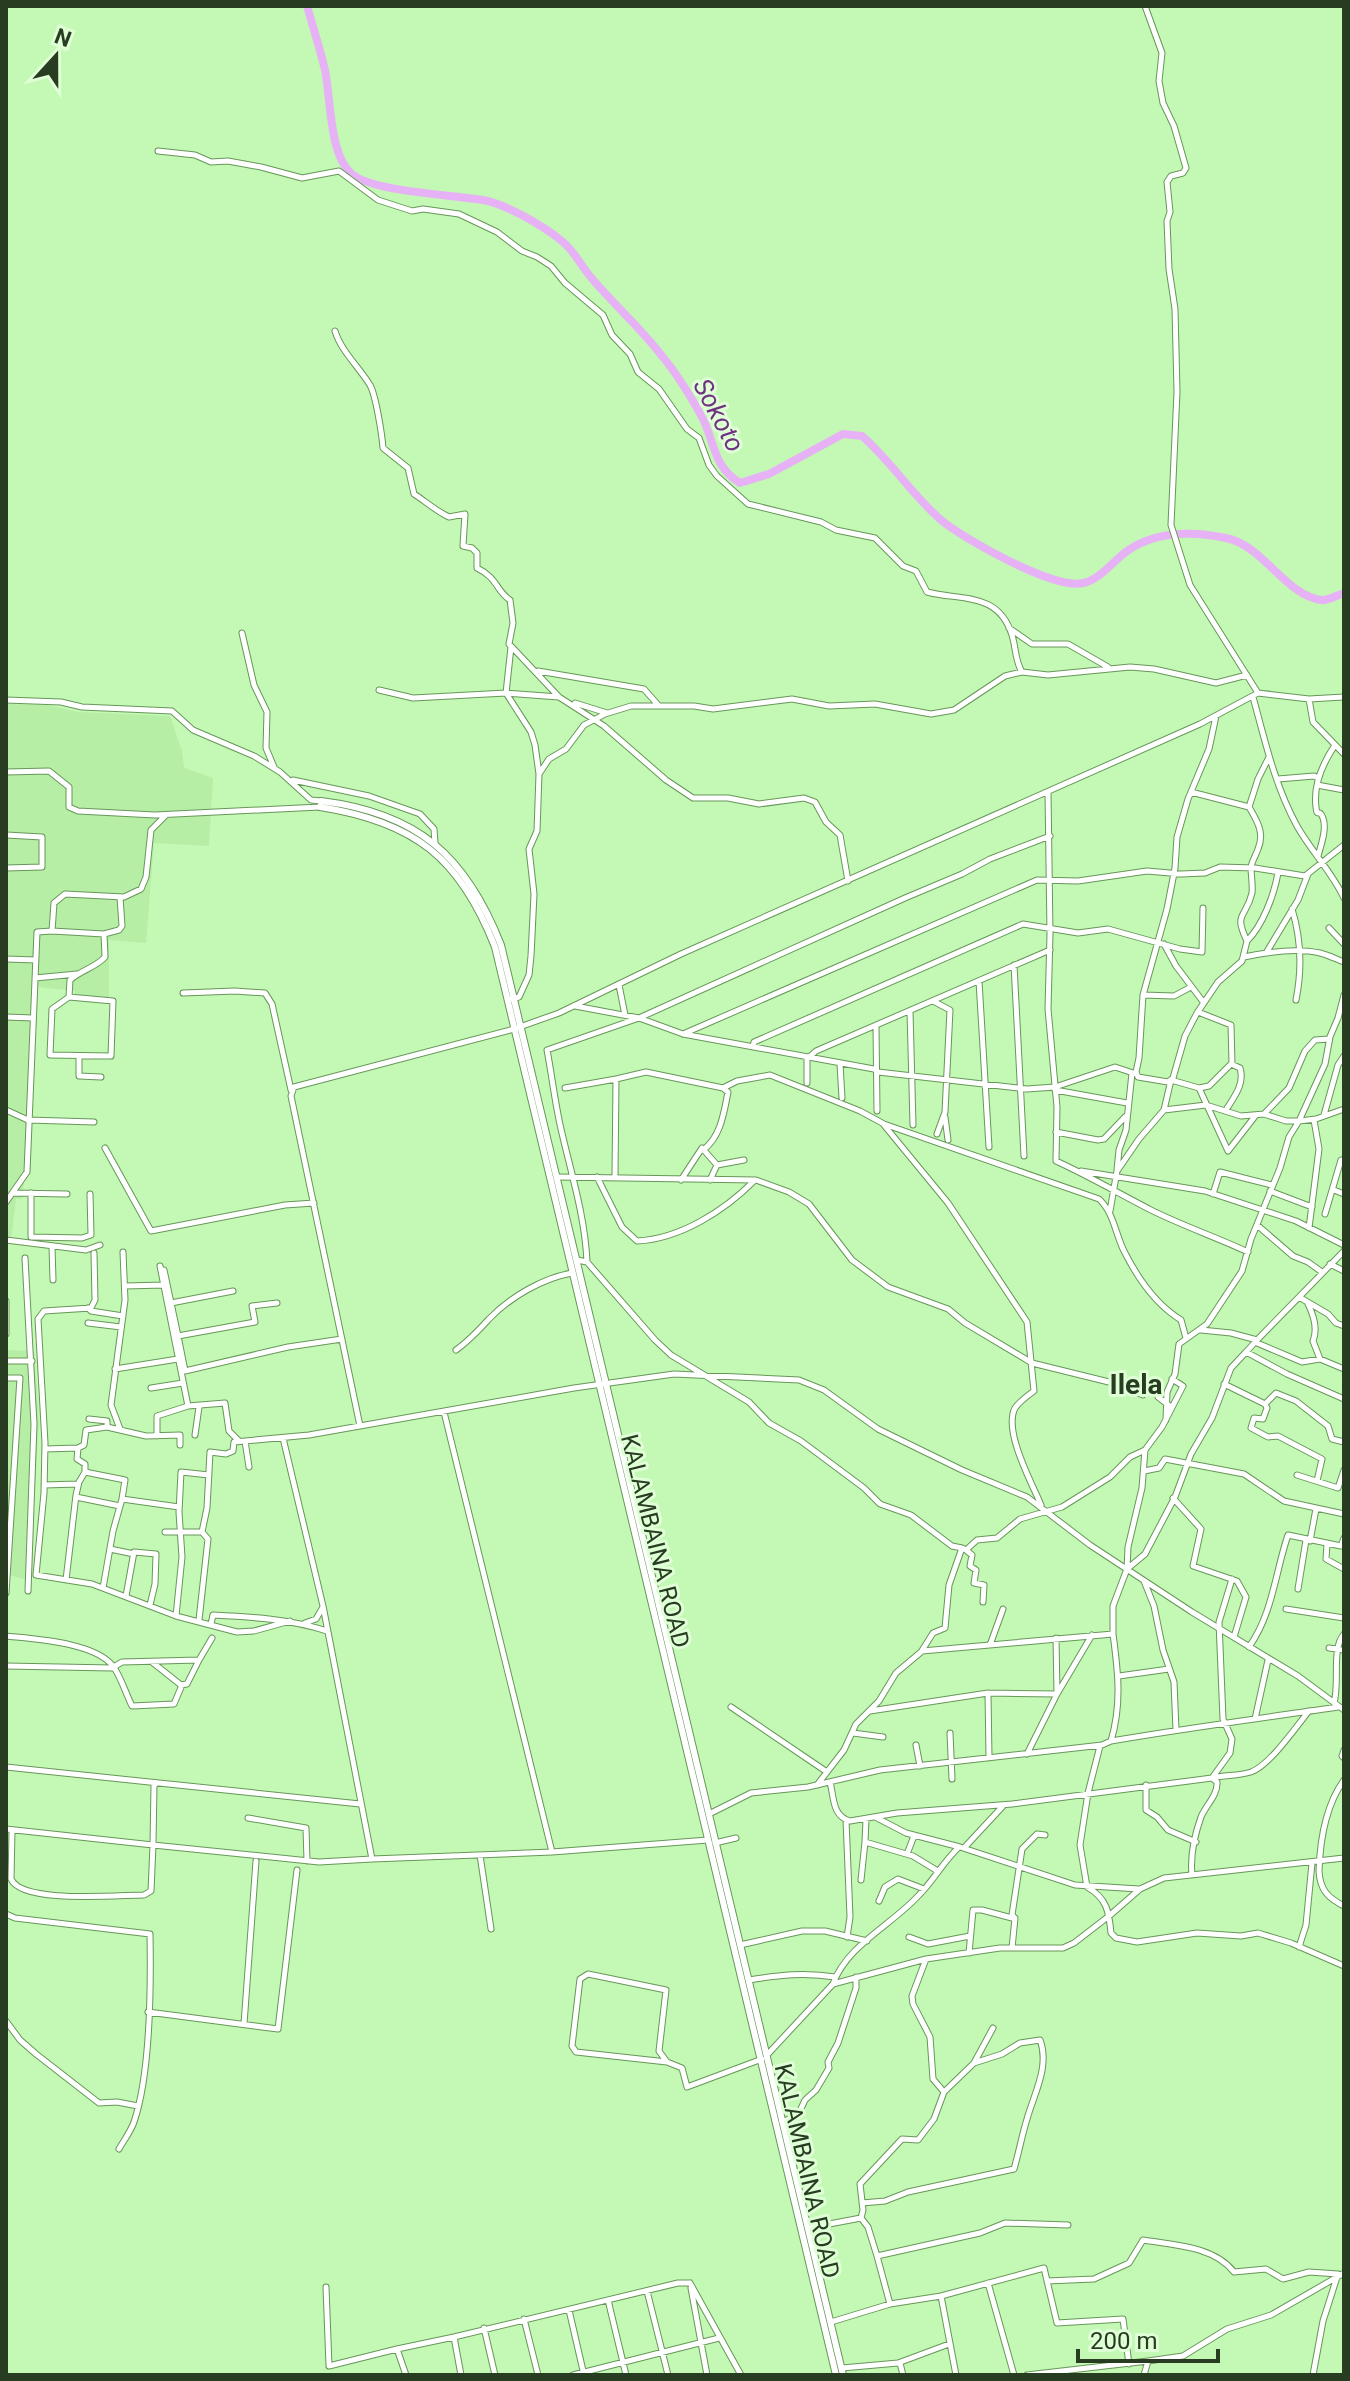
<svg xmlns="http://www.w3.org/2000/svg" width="1350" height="2381" viewBox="0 0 1350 2381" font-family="Roboto,sans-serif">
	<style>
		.built { fill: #b6eea5 }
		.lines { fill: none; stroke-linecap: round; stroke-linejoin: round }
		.river { stroke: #e7b2f5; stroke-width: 8 }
		.minor-casing { stroke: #679759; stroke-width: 7 }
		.major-casing { stroke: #679759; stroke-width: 8 }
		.minor { stroke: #fff; stroke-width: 5 }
		.major { stroke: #fff; stroke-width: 6 }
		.labels { text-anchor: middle; stroke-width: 6; stroke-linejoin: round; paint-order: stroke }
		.street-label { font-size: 24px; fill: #273c21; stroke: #dfffd6 }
		.water-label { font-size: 26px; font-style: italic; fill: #703280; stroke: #dfffd6 }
		.quarter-label { font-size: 28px; font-weight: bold; fill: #273c21; stroke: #dfffd6 }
	</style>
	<rect width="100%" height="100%" fill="#c4f8b5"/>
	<path class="built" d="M6,704L47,705L78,712L170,716L182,751L184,768L213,778L209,846L154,843L146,943L109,940V1003L75,996V991L38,987L30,1173L25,1174L22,1199H16L11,1240L6,1248Z
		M6,1350L34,1351L39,1419L30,1581L6,1574Z"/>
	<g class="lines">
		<path class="river" d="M307,6C313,27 320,49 325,70C331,99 329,155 352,174C373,192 454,195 483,200C506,204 544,226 563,242C574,251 580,264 589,275C612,303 640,327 662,356C677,374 691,397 702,417C715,442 713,467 740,483L769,474L843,434L862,436C891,461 912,495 941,520C964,539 1054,590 1083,583C1101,579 1113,561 1127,551C1156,531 1192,531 1226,538C1263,545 1285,595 1321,600C1328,601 1337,595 1344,593"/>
		<defs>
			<path id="minor" d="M1145,6L1162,53L1159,81L1163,103L1174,126L1186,168L1183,173L1171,176L1167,182L1170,212L1167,221L1169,269L1175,309L1177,392L1171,525L1190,585L1258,693
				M158,151L195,155L211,162L228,161L261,167L302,178L339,171L378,200L412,211L423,209L459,214L497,232L522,251L537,257L551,266L565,283L603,315L612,335L630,354L638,372L659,389L687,429L699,438L709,465L717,476L748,504L821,522L836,530L875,538L903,566L916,571L927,592C961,601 998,591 1012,635C1016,648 1015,661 1022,672
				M335,331C341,351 359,367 370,385C376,396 382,435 383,448L408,468L414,494C425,501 436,511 449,517L465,514L463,546L472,548L477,553V568C498,578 496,591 510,600L513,623L509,644L559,697L604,726L666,780L693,798H728L759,804L804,798L815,802L826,822L840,835L848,881
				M1009,628L1032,644H1068L1108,667
				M242,633L254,685L267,712L266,748L274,767
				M511,647L506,693L559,697
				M538,671L644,689L659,706
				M379,690L413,698L506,693L531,732L535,745L539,774L537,831L529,849L534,894L531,956L529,975L519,997L512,999
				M1253,697C1265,741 1275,786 1297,826C1311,851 1332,872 1344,898
				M1309,699L1313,722L1344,754
				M6,700L61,702L82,707L172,711L193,730L254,756L280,772L311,800L321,801L320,807L155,815L78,811L69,807V787L49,771L6,772
				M575,703L607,713
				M1216,716L1209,749L1188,799L1177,837L1175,868L1167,909L1143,995L1139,1058L1136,1072L1138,1077L1168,1082L1173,1078L1185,1036L1197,1013L1218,982L1242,961L1247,941C1233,912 1246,919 1252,893C1253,885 1251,876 1251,867C1252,861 1256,855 1258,849C1265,833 1257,821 1249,807L1258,779L1269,757
				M539,774L549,759L566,749L584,725L605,714L631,706H694L713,709L792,699L829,706L875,704L931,714L954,710L1005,676L1022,672L1048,675L1130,667L1154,669L1216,683L1247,675
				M1278,779L1314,776L1318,778
				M293,780L369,796L420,814L434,829L435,843
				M1317,785L1344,790
				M1048,792L1050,934L1048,1009L1057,1107L1056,1161C1089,1176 1118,1193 1151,1210C1183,1226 1216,1237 1248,1252
				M1191,792L1249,807
				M6,835L42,837V867L6,868
				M1318,856C1321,845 1327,829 1323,818C1319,807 1317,819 1316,807C1313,785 1323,763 1335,745
				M1292,909C1301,938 1302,970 1296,1000
				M1329,928L1344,944
				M52,931L104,934
				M1247,941C1263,925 1274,895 1278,873
				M1164,944L1176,966L1204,1003
				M1266,953L1298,900L1308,874
				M1244,957C1267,952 1297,948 1320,953C1328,955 1336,959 1344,962
				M6,959L36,960
				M1014,965L1024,1156
				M35,978L77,974
				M979,981L989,1147
				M619,985L625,1015
				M183,993L235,991L265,993L272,1004L291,1090
				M1143,995L1174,996L1191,987
				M69,997L113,1001L111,1056L50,1055L52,1009L69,997L70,980C81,970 95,968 105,957L104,934L119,930L122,926L120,897
				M933,1001L950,1010L945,1112L937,1134
				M575,1006L639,1018L905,898L962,874L990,859L1050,836
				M910,1011L913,1125
				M1198,1012L1231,1025L1232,1064
				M6,1017L33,1018
				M876,1027L877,1111
				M683,1034L1037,880L1078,881L1147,871L1181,874L1205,873L1220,867L1255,868L1305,876L1344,845
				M753,1047L754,1042L1023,924L1078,933L1108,929L1180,949L1202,952L1203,908
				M79,1056V1076L101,1077
				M840,1064L842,1098
				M807,1083V1059L816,1051L1050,950
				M565,1088L616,1079
				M1199,1088L1209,1086L1231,1064L1240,1068C1245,1084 1234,1097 1226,1110
				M1055,1090L1127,1103
				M6,1110L28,1120L94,1122
				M1164,1110L1171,1080L1199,1088L1228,1151L1256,1115
				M1265,1113L1289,1088L1305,1051L1315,1040L1329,1039L1338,1018L1344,995
				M1324,1115L1338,1065L1344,1056
				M945,1117L948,1140
				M884,1125L948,1203L1027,1322L1034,1391C1027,1396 1020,1401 1015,1408C1003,1431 1032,1483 1041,1505
				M1056,1132L1098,1140L1104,1139L1125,1117
				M105,1148L151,1231L285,1205L314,1203
				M703,1150C721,1137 724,1112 728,1092L723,1088
				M1117,1170L1119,1150L1126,1130L1132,1073
				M1081,1171L1205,1191L1296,1221L1344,1245
				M615,1176L616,1079L646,1072L723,1088L737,1081L770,1075L860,1111L884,1124L1099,1199C1114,1213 1115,1233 1124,1251C1138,1279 1155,1304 1181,1320L1186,1338
				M557,1177L756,1180L789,1192L809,1204L852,1260L888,1287L948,1309L965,1323L1032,1363L1117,1384L1143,1395L1150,1386L1155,1388L1158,1397L1171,1407
				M597,1177L622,1227L637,1241C680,1239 724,1211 754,1181
				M681,1180L702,1148L717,1165
				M710,1180L717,1165L744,1160
				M1334,1190L1344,1194
				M1270,1191L1312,1207
				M13,1193L67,1194
				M31,1193V1237L82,1238L91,1235L90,1194
				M1213,1194L1220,1172L1272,1185
				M6,1202L27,1172L37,932L52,931L54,903L65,894L124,897L141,889L146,877L151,830L166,815
				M1110,1211L1117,1171L1139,1139L1164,1110L1206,1105L1241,1116L1264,1114L1286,1121H1299L1316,1119L1344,1109
				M1325,1214L1341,1160H1344
				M1257,1225L1293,1256L1308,1262L1322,1272
				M1309,1228L1319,1149L1314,1120
				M6,1240L86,1250L100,1245
				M52,1246L53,1280
				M94,1253L95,1300L91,1308L44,1311L38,1319L45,1443L44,1493L36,1575L92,1584L176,1616L237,1632L254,1631L290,1621
				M25,1258L34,1424L28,1591
				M577,1260L587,1262L655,1340L671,1355L749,1402L769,1423L801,1441L864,1488L880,1504L911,1515L952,1546L962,1548L949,1585L945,1628L933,1633L921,1652L896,1673L879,1701L856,1724L844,1750L817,1785
				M587,1262C585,1216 571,1173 561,1129C555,1103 552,1076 547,1050L639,1018L683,1034L874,1069L878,1072L1027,1089L1055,1087L1115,1067L1136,1074
				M1330,1264L1344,1271
				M160,1266L188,1406
				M164,1270L178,1336L255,1322L252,1306L277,1303
				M125,1286L164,1285
				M1299,1297L1328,1314L1336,1323L1344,1326
				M6,1301V1334
				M171,1303L233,1291
				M1308,1304C1314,1316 1318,1329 1313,1341L1320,1359
				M88,1308L91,1311L123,1316
				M88,1323L121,1327
				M1201,1330L1231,1333L1257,1340L1344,1251
				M178,1336L185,1371L288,1347L342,1339
				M456,1350C469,1341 478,1331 489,1319C510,1297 543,1278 572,1273
				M1246,1352L1257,1340V1343L1302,1362L1320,1359L1344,1369
				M6,1361H32
				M115,1369L178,1359
				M6,1378H20L6,1593
				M1224,1384L1265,1404L1276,1393L1296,1401L1328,1426L1332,1439L1344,1442
				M151,1388L183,1383
				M1265,1404L1267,1408L1263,1419L1254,1418L1251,1428L1268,1437L1278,1436L1322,1459L1317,1481
				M444,1412L552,1852
				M89,1419L107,1421V1427
				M1166,1420L1167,1392L1175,1374L1179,1344L1207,1324L1242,1271L1251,1239L1280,1168L1289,1137L1299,1121L1325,1064L1330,1037
				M360,1426L291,1096L294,1087L514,1029L559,1013L681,954L1200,724L1258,693L1309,699L1344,697
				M120,1429L111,1405L125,1300L123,1252
				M195,1435L199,1407
				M157,1436V1416L188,1406L225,1403L229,1431L239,1441
				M283,1438L323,1606L372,1859L552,1852L708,1840
				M245,1441L249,1467
				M45,1449L78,1448
				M1144,1471L1159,1468L1165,1459L1244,1474L1284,1501L1344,1514
				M85,1472V1464L77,1459L78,1448L84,1445L86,1430L107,1427L146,1436L180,1435V1445
				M85,1472L125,1480L122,1499L179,1507
				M1297,1475L1338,1488L1344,1470
				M44,1485L78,1484
				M76,1497L120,1506
				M1173,1498L1201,1529L1193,1566L1237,1581L1246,1597L1234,1637
				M165,1532H202
				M1310,1541L1316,1509
				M1327,1544L1326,1559L1344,1569
				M962,1548L966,1550L977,1540L997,1538L1020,1519L1062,1507L1110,1477L1130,1457L1145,1450L1162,1427L1183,1386L1172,1379
				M110,1549L134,1554
				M966,1550L972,1555L970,1566L976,1570L974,1583L984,1585L983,1602
				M1127,1569L1145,1554L1175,1497L1191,1454L1212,1418L1231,1368L1246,1352L1287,1374L1344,1399
				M1232,1579L1219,1622L1223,1719L1232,1739L1230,1753L1212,1778C1225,1775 1239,1776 1251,1772C1270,1765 1295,1728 1309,1711
				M66,1580L76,1495L79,1482L85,1472
				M1144,1581L1154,1606L1163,1650L1174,1682L1176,1730
				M103,1588L113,1531L122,1499
				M1298,1589L1306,1540
				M126,1596L134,1552L156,1554L155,1584L150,1605
				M1286,1609L1344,1618
				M176,1616L182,1557L179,1512L181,1472L209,1475
				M199,1620L208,1539L202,1532L207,1508L210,1452L226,1454L233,1451L234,1442L309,1435L574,1388L674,1374L799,1380L824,1390L878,1429L962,1470L1027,1497L1090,1545L1192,1612L1298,1676L1344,1710
				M305,1623L316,1619L323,1607
				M211,1624L213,1615C252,1617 290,1619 327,1631
				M1113,1634V1606L1127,1569L1128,1547L1142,1488L1145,1450
				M6,1636C34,1639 94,1642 113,1666C121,1677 126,1694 132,1706L174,1704L182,1685
				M990,1645L1003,1609
				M1249,1647C1273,1613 1275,1573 1288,1535L1341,1546L1344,1538
				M1329,1648L1344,1650
				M922,1651L1113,1634C1118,1671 1122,1704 1111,1741
				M152,1662L181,1685L187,1684L199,1660
				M6,1666L112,1668L122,1662L199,1660L212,1638
				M1119,1676L1169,1669
				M988,1693L1057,1694L1056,1638
				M1334,1703C1340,1682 1331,1649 1344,1634
				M731,1707L827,1772
				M870,1711L988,1693L989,1758
				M1255,1719L1268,1660
				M853,1733L883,1737
				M950,1733L952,1779
				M916,1745L920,1766
				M1100,1746L1088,1793L1080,1845L1087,1887C1107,1898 1109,1912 1111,1933L1116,1938L1137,1942L1197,1933L1241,1936L1258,1933L1291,1943L1344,1966
				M1344,1750L1342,1756L1344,1758
				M1027,1754L1057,1694L1092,1635
				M6,1767L360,1804
				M1344,1780C1326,1805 1320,1841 1319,1871C1320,1890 1328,1898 1344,1906
				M830,1782C834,1797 832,1816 850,1821L897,1813L1012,1804L1212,1778L1217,1782C1218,1795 1206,1805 1201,1817C1195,1834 1190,1856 1192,1875
				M1146,1785V1810L1157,1817L1168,1830L1196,1842
				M709,1814L751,1793L808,1787L880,1770L1102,1745L1111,1741C1187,1728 1262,1718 1338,1707
				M875,1817L906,1833L960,1847L1075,1885L1139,1889
				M248,1818L306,1828L307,1861
				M866,1819L865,1842L913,1856L936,1870
				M846,1820L850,1917L847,1937
				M6,1829L153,1845L154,1785L156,1784
				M12,1831L11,1879C22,1904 117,1895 144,1895L151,1891L153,1845L319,1862L372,1859
				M715,1843L736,1838
				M964,1848L1003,1806
				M907,1854L914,1836
				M480,1855L491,1929
				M861,1880L865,1842
				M879,1901L885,1887L898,1879L924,1889
				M6,1914L15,1918L150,1934C151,1987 151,2072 134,2122C131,2131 124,2140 119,2149
				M909,1937L928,1944L970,1936
				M740,1945L802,1931H825L867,1941
				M1299,1947L1306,1925L1312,1863
				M1012,1948L1015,1918L1012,1915L1022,1849L1037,1834L1045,1835
				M969,1953L973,1910H982L1012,1918
				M926,1959L912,1996L913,2004L930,2037L933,2079L944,2092
				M749,1980C779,1975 805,1972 835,1977
				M833,1984C847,1945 892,1925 919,1895C934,1880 943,1862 959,1847
				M148,2012L278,2029L297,1870
				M6,2021L20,2040L36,2054L99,2103L117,2102L138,2106
				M244,2024L256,1861
				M767,2055L833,1984L926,1959L1000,1948H1063L1074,1943L1109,1916L1140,1889L1164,1878L1344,1858
				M667,2062L576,2052L572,2046L580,1979L588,1974L666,1990L659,2051L667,2062L682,2068L687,2087L762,2059
				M782,2122L798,2115L805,2100L816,2090L829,2068L828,2062L838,2043L856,1988V1977
				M862,2203L885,2201L908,2192L1014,2169C1019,2152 1022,2135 1027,2119C1034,2094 1050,2066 1040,2040L1020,2043L1002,2054L974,2063
				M861,2218L868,2227L877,2256
				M808,2228L861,2218L863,2210L860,2184L902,2139L918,2140L934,2119L944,2092L974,2063L993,2028
				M1047,2281L1094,2279L1129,2263L1143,2240C1173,2245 1214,2246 1234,2272L1266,2269L1283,2279L1309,2272L1338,2274L1323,2321L1313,2375
				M690,2283L741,2375
				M988,2283L1014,2375
				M326,2287L329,2366L397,2349
				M691,2288L707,2375
				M647,2291L668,2375
				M941,2296L956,2375
				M608,2300L626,2375
				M890,2304L877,2256L980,2233L1005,2223L1068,2225
				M569,2310L584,2375
				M524,2319L538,2375
				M831,2322L890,2304L941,2296L1044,2268L1057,2323L1123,2319L1129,2364
				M484,2328L495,2375
				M898,2363L949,2344
				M842,2368L898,2363H900L903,2375
				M406,2375L397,2349L454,2337
				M461,2375L454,2337L678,2283H690
				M573,2375L719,2338
				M1027,2375L1148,2361
				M1144,2375L1148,2361L1183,2356L1227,2329L1271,2315L1344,2273"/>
			<path id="major" d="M321,801C418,813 466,856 501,945L843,2375
				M320,807C415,822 460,858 495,947L836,2375"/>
		</defs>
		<use href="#minor" class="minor-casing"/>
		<use href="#major" class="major-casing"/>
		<use href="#minor" class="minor"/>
		<use href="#major" class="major"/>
	</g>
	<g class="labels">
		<g class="street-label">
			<text transform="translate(655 1541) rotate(76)" y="8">KALAMBAINA ROAD</text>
			<text transform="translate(807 2171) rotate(77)" y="8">KALAMBAINA ROAD</text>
		</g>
		<g class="water-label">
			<text transform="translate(719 415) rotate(62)" y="9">Sokoto</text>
		</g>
		<g class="quarter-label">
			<text x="1136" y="1394">Ilela</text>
		</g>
	</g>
	<rect width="1350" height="2381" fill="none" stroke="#273c21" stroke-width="16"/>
	<g transform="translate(56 56) rotate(21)" stroke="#dfffd6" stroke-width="6" paint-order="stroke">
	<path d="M0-6L14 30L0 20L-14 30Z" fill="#273c21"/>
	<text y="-12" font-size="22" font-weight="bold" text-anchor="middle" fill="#273c21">N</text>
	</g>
	<path d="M1078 2349v12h140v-12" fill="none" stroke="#273c21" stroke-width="4"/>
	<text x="1090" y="2349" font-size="24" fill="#273c21" stroke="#dfffd6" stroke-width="6" paint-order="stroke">200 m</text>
</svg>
